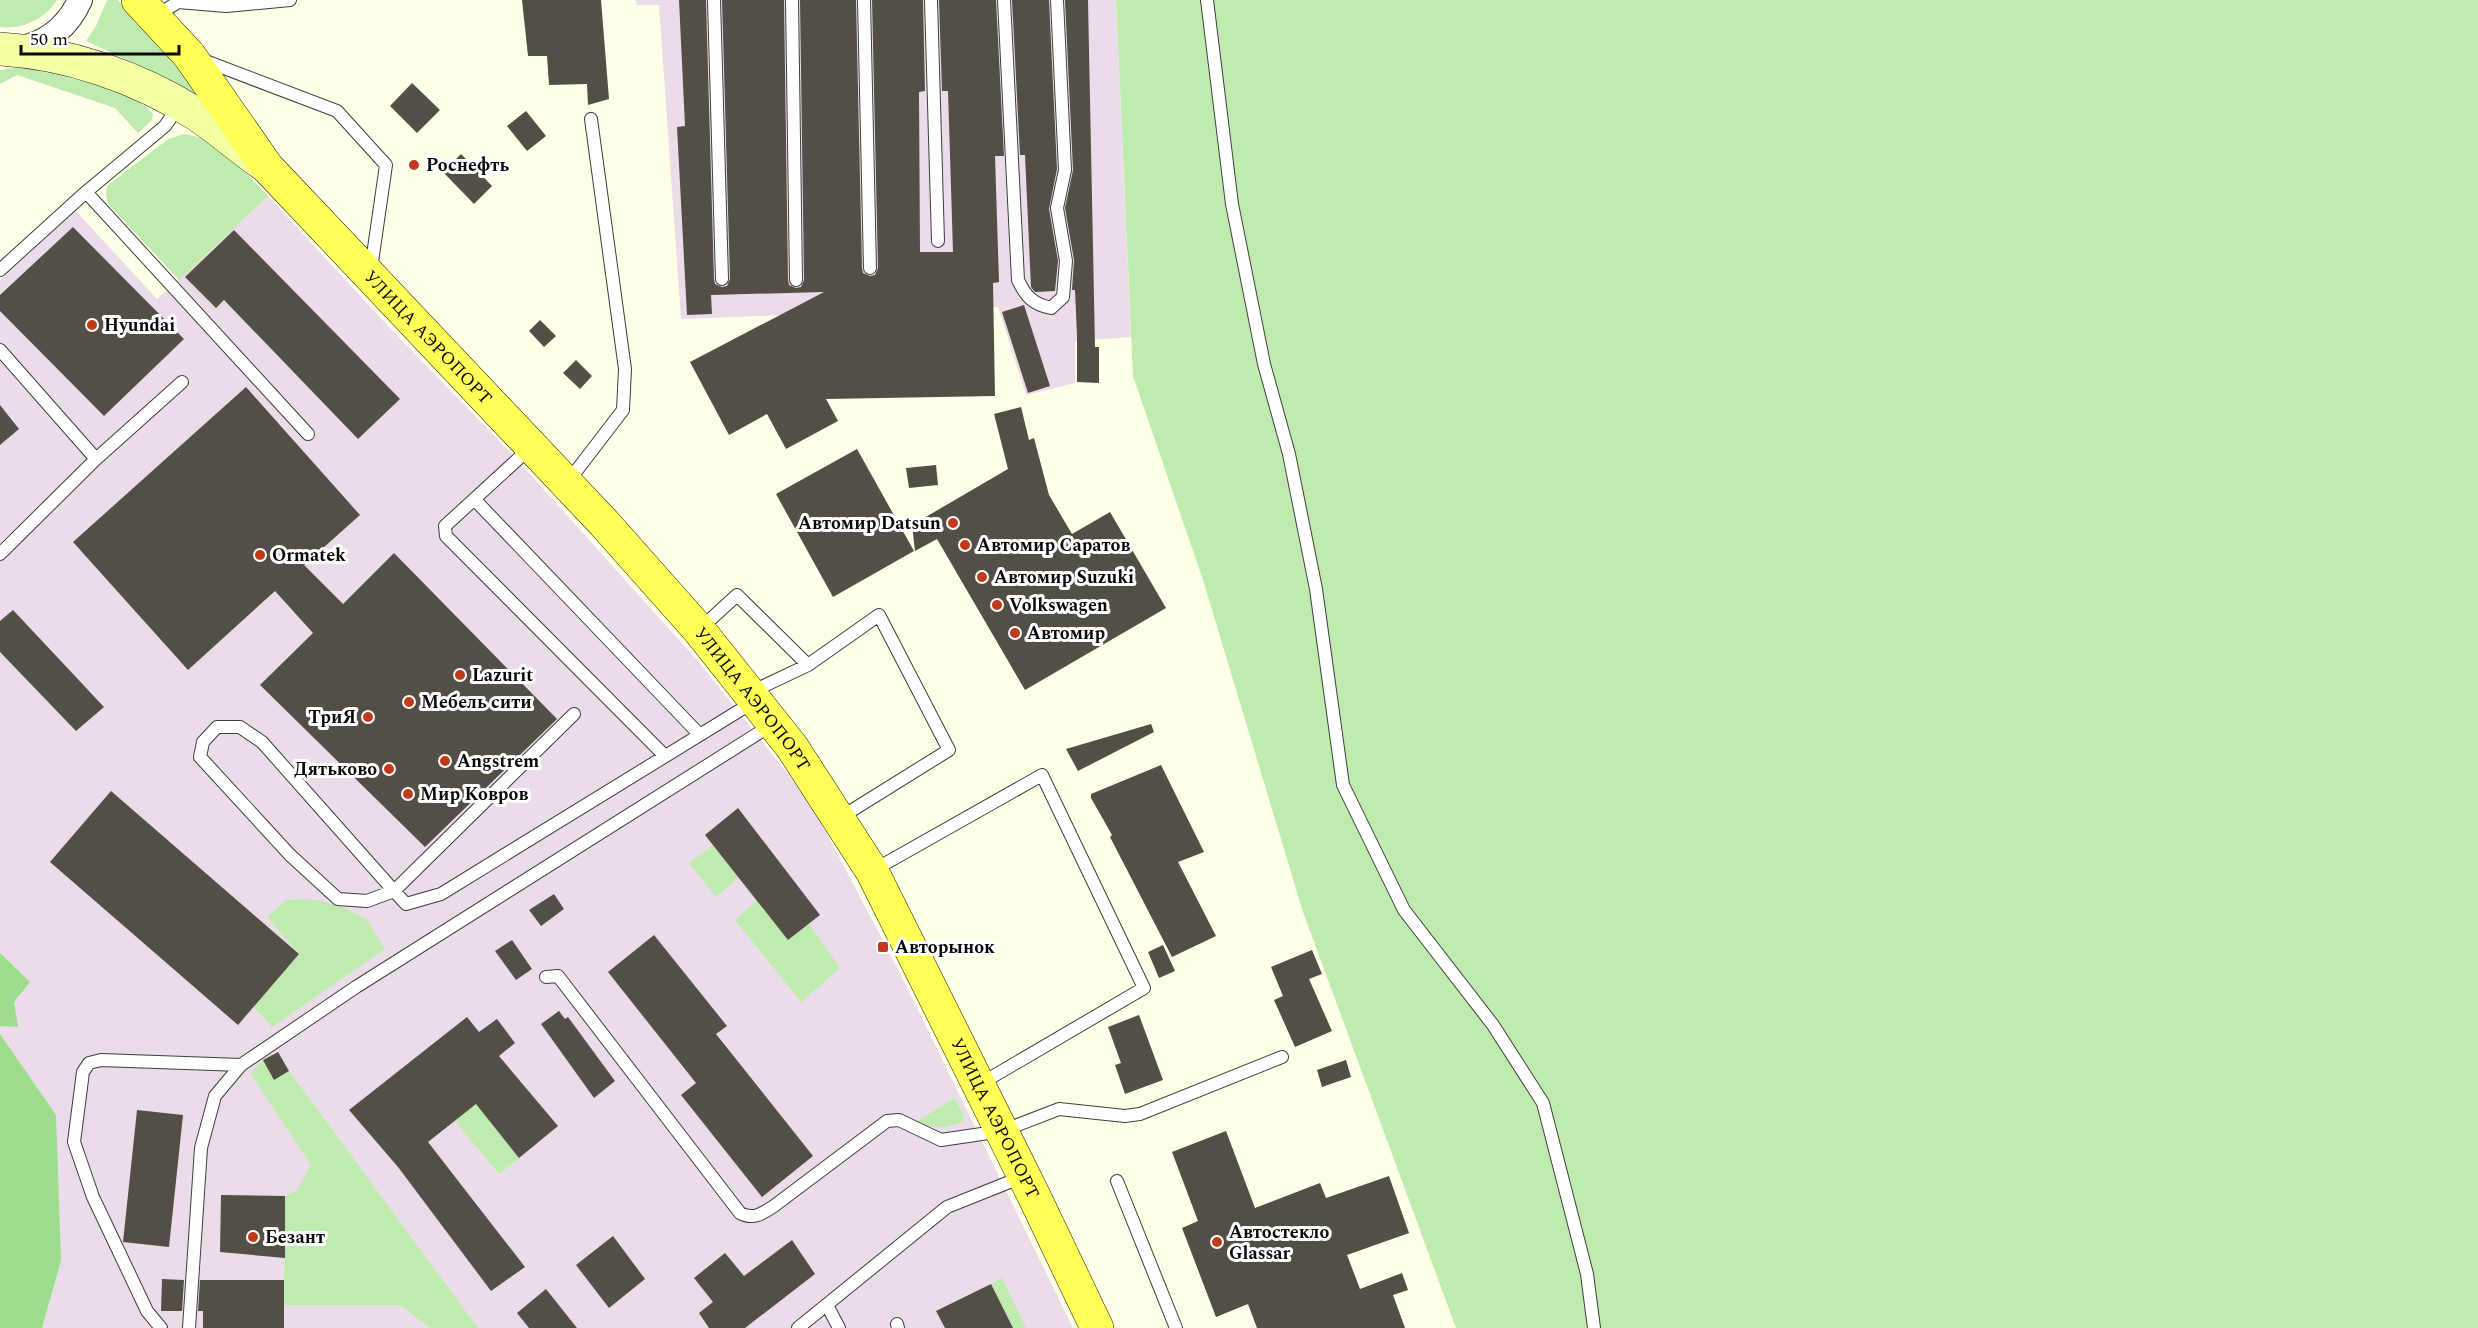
<svg xmlns="http://www.w3.org/2000/svg" width="2478" height="1328" viewBox="0 0 2478 1328" font-family="Spectral,serif">
	<style>
		.industrial { fill: #eadde9 }
		.green { fill: #c0ebaf }
		.forest { fill: #9edd8e }
		.building { fill: #534e46 }
		.lines { fill: none; stroke-linecap: round; stroke-linejoin: round }
		.service-casing { stroke: #3d3d3d; stroke-width: 14 }
		.minor-casing { stroke: #3d3d3d; stroke-width: 26 }
		.secondary-casing { stroke: #2c2c2c; stroke-width: 34 }
		.primary-casing { stroke: #1b1b1b; stroke-width: 34 }
		.service { stroke: #fff; stroke-width: 12 }
		.minor { stroke: #fff; stroke-width: 24 }
		.secondary { stroke: #f3ffa2; stroke-width: 33 }
		.primary { stroke: #ffff57; stroke-width: 33 }
		.poi-dot { fill: #c13b1b; stroke: #fff; stroke-width: 2 }
		.labels { text-anchor: middle; stroke-width: 6; stroke-linejoin: round; paint-order: stroke }
		.poi-label { font-size: 18px; font-weight: bold; fill: #0a0a0a; stroke: #fff; text-anchor: start }
		.street-label { font-size: 18px; fill: #0a0a0a; stroke: #fff }
	</style>
	<rect width="100%" height="100%" fill="#feffe7"/>
	<path class="industrial" d="M635,0H1116L1131,337L1075,341V383L1026,395L998,307L681,319L659,5H637Z
		M268,196L388,326L511,453L698,661L810,802L898,969L1073,1328H42L61,1261L0,1034V280L75,210L157,299Z"/>
	<path class="green" d="M0,0H57C45,19 22,30 0,27Z
		M107,0H118L197,90L194,94L132,62L86,41L96,26Z
		M1116,0H2478V1328H1456L1303,912L1203,580L1133,376Z
		M19,67C49,73 136,89 153,114L152,120L138,133L115,108L17,75L0,84V70Z
		M184,134C219,137 244,172 268,196L179,280L109,205L106,196L107,186L168,139Z
		M714,845L739,877L716,897L689,863Z
		M309,899L339,905L367,920L385,949L272,1027L254,1007L299,954L267,917L287,900Z
		M757,900L809,924L840,968L801,1002L735,920Z
		M263,1060L289,1071L478,1328H430L400,1305H284L285,1196L297,1190L311,1165L250,1073Z
		M954,1098L964,1116L963,1122L944,1128L915,1123Z
		M476,1104L519,1158L499,1174L455,1121Z
		M1002,1278L1026,1328H1013L991,1284Z"/>
	<path class="forest" d="M0,953L30,982L14,1002L18,1027L0,1026Z
		M0,1034L56,1115L61,1261L42,1328H0Z"/>
	<path class="building" d="M522,0H601L609,99L588,105L587,84L549,85L547,56H528Z
		M679,0H706L714,279L715,284L722,287L727,286L730,279L722,0H784L788,280L789,285L796,288L801,287L804,280L800,0H856L862,268L863,273L870,276L875,275L878,268L872,0H923L925,91L919,92L920,252H953L948,91H942L939,0H996L1004,156H995L999,282L993,283L995,396L826,399L838,421L786,449L767,414L729,435L690,362L824,292L711,295L712,314L687,315L677,127L685,126Z
		M1012,0H1049L1057,169L1049,209L1058,261L1055,291L1035,292L1031,287L1025,155H1020Z
		M1065,0H1088L1095,347H1099V383L1077,382V336L1075,290H1072L1074,260L1065,208L1073,170Z
		M412,83L440,110L417,133L390,106Z
		M526,111L546,136L527,151L507,126Z
		M461,154L492,186L474,204L443,172Z
		M73,227L184,339L104,416L0,311V295Z
		M234,230L400,399L358,439L224,300L216,308L185,277Z
		M1024,305L1050,386L1028,393L1002,312Z
		M540,320L556,336L544,347L529,331Z
		M576,360L592,376L580,389L563,373Z
		M246,387L360,515L304,565L343,604L394,553L557,719L425,847L260,685L313,633L275,591L188,670L73,542Z
		M0,405L19,429L0,445Z
		M1021,407L1029,440L1034,438L1049,495L1072,534L1110,512L1166,608L1025,690L937,539L915,551L912,525L1008,469L994,414Z
		M857,449L914,551L833,597L776,494Z
		M936,465L938,485L909,488L906,468Z
		M13,610L104,707L76,731L0,652V621Z
		M1151,724L1154,732L1078,771L1066,749Z
		M1161,765L1204,852L1178,862L1216,936L1172,957L1110,837L1112,835L1091,798V794Z
		M111,791L299,954L238,1025L50,862Z
		M738,808L820,915L788,940L705,835Z
		M554,894L564,909L541,926L529,910Z
		M654,935L727,1026L716,1034L813,1156L762,1197L681,1095L696,1083L608,972Z
		M512,940L532,969L516,980L495,951Z
		M1163,945L1175,971L1159,978L1148,952Z
		M1312,950L1322,974L1309,979L1332,1031L1295,1047L1274,1000L1283,996L1271,967Z
		M559,1011L565,1019L568,1017L615,1081L594,1098L541,1024Z
		M1139,1015L1163,1080L1125,1094L1115,1065L1121,1063L1108,1027Z
		M467,1017L479,1032L497,1019L515,1043L499,1056L558,1126L519,1158L476,1104L428,1142L525,1267L491,1291L398,1167L349,1110Z
		M278,1052L289,1071L274,1080L263,1060Z
		M1346,1060L1351,1077L1322,1087L1317,1070Z
		M137,1110L183,1115L169,1247L123,1242Z
		M1226,1131L1255,1208L1320,1183L1326,1198L1389,1176L1409,1233L1347,1255L1360,1289L1402,1273L1408,1290L1393,1295L1405,1328H1257L1248,1304L1216,1317L1182,1228L1198,1221L1172,1152Z
		M221,1195L285,1196V1258L220,1252Z
		M613,1236L645,1279L609,1308L576,1265Z
		M792,1240L815,1274L745,1328H709L699,1313L713,1302L694,1278L725,1253L744,1276Z
		M162,1279L184,1280L182,1311H161Z
		M200,1280H284V1328H203V1311H198Z
		M991,1284L1013,1328H945L936,1311Z
		M546,1289L577,1328H529L517,1313Z"/>
	<g class="lines">
		<defs>
			<path id="service" d="M714,0L722,279
				M792,0L796,280
				M864,0L870,268
				M931,0L938,241
				M1004,0L1018,280C1026,297 1033,304 1051,308L1063,297L1066,261L1057,208L1065,170L1057,0
				M1207,0L1232,204L1264,364L1289,454L1316,589L1343,785L1404,910L1493,1025L1543,1103L1587,1274L1594,1328
				M156,16L178,2L226,6L290,0
				M203,60L337,111L386,165L371,269
				M86,192L308,434
				M0,270L86,192L165,126L179,106
				M0,350L96,459L0,554
				M530,448L445,526L446,536L664,755
				M96,459L182,382
				M567,483L623,410L625,369L591,119
				M475,500L699,734
				M699,630L737,595L808,665
				M751,692L808,665L879,615L949,750L838,819
				M574,714L394,891L367,901L338,899L290,855L200,757L203,742L217,727H240L262,742L394,891L406,904L441,894L755,701
				M872,871L1042,775L1144,988L980,1084
				M546,977L558,976L740,1213C753,1220 762,1214 774,1206L887,1121L899,1120L941,1140L1002,1131L1059,1109L1125,1116L1140,1114L1282,1057
				M1117,1181L1176,1328
				M827,1305L839,1328
				M897,1324L898,1328
				M161,1328L147,1311L93,1197L74,1142L83,1072L89,1063L101,1060L241,1065
				M189,1328L201,1148L215,1096L241,1065L356,987L773,724
				M798,1328L947,1207L1022,1177"/>
			<path id="minor" d="M19,49C47,43 68,27 80,0"/>
			<path id="secondary" d="M0,49C68,53 138,77 196,114C219,129 240,148 263,164"/>
			<g id="primary">
				<path id="s1" d="M138,0L189,55L267,167L604,523L699,630L792,747L872,871L1034,1196L1097,1328"/>
			</g>
		</defs>
		<use href="#service" class="service-casing"/>
		<use href="#minor" class="minor-casing"/>
		<use href="#secondary" class="secondary-casing"/>
		<use href="#primary" class="primary-casing"/>
		<use href="#service" class="service"/>
		<use href="#minor" class="minor"/>
		<use href="#secondary" class="secondary"/>
		<use href="#primary" class="primary"/>
	</g>
	<g class="poi-dot">
		<circle cx="414" cy="165" r="6"/>
		<circle cx="92" cy="325" r="6"/>
		<circle cx="953" cy="523" r="6"/>
		<circle cx="965" cy="545" r="6"/>
		<circle cx="260" cy="555" r="6"/>
		<circle cx="982" cy="577" r="6"/>
		<circle cx="997" cy="605" r="6"/>
		<circle cx="1015" cy="633" r="6"/>
		<circle cx="460" cy="675" r="6"/>
		<circle cx="409" cy="702" r="6"/>
		<circle cx="368" cy="717" r="6"/>
		<circle cx="445" cy="761" r="6"/>
		<circle cx="389" cy="769" r="6"/>
		<circle cx="408" cy="794" r="6"/>
		<rect x="877" y="941" width="12" height="12" rx="3"/>
		<circle cx="253" cy="1237" r="6"/>
		<circle cx="1217" cy="1242" r="6"/>
	</g>
	<g class="labels">
		<g class="poi-label">
			<text x="426" y="171">Роснефть</text>
			<text x="104" y="331">Hyundai</text>
			<text x="941" y="529" text-anchor="end">Автомир Datsun</text>
			<text x="977" y="551">Автомир Саратов</text>
			<text x="272" y="561">Ormatek</text>
			<text x="994" y="583">Автомир Suzuki</text>
			<text x="1009" y="611">Volkswagen</text>
			<text x="1027" y="639">Автомир</text>
			<text x="472" y="681">Lazurit</text>
			<text x="421" y="708">Мебель сити</text>
			<text x="356" y="723" text-anchor="end">ТриЯ</text>
			<text x="457" y="767">Angstrem</text>
			<text x="377" y="775" text-anchor="end">Дятьково</text>
			<text x="420" y="800">Мир Ковров</text>
			<text x="895" y="953">Авторынок</text>
			<text x="1229" y="1238">Автостекло<tspan x="1229" dy="21">Glassar</tspan></text>
			<text x="265" y="1243">Безант</text>
		</g>
		<g class="street-label">
			<text dy="6" stroke="none"><textPath href="#s1" startOffset="446">УЛИЦА АЭРОПОРТ</textPath></text>
			<text dy="6" stroke="none"><textPath href="#s1" startOffset="932">УЛИЦА АЭРОПОРТ</textPath></text>
			<text dy="6" stroke="none"><textPath href="#s1" startOffset="1418">УЛИЦА АЭРОПОРТ</textPath></text>
		</g>
	</g>
	<path d="M21 45v9h158v-9" fill="none" stroke="#0a0a0a" stroke-width="3"/>
	<text x="30" y="45" font-size="18" fill="#0a0a0a" stroke="#ffffff" stroke-width="4.5" paint-order="stroke">50 m</text>
</svg>
